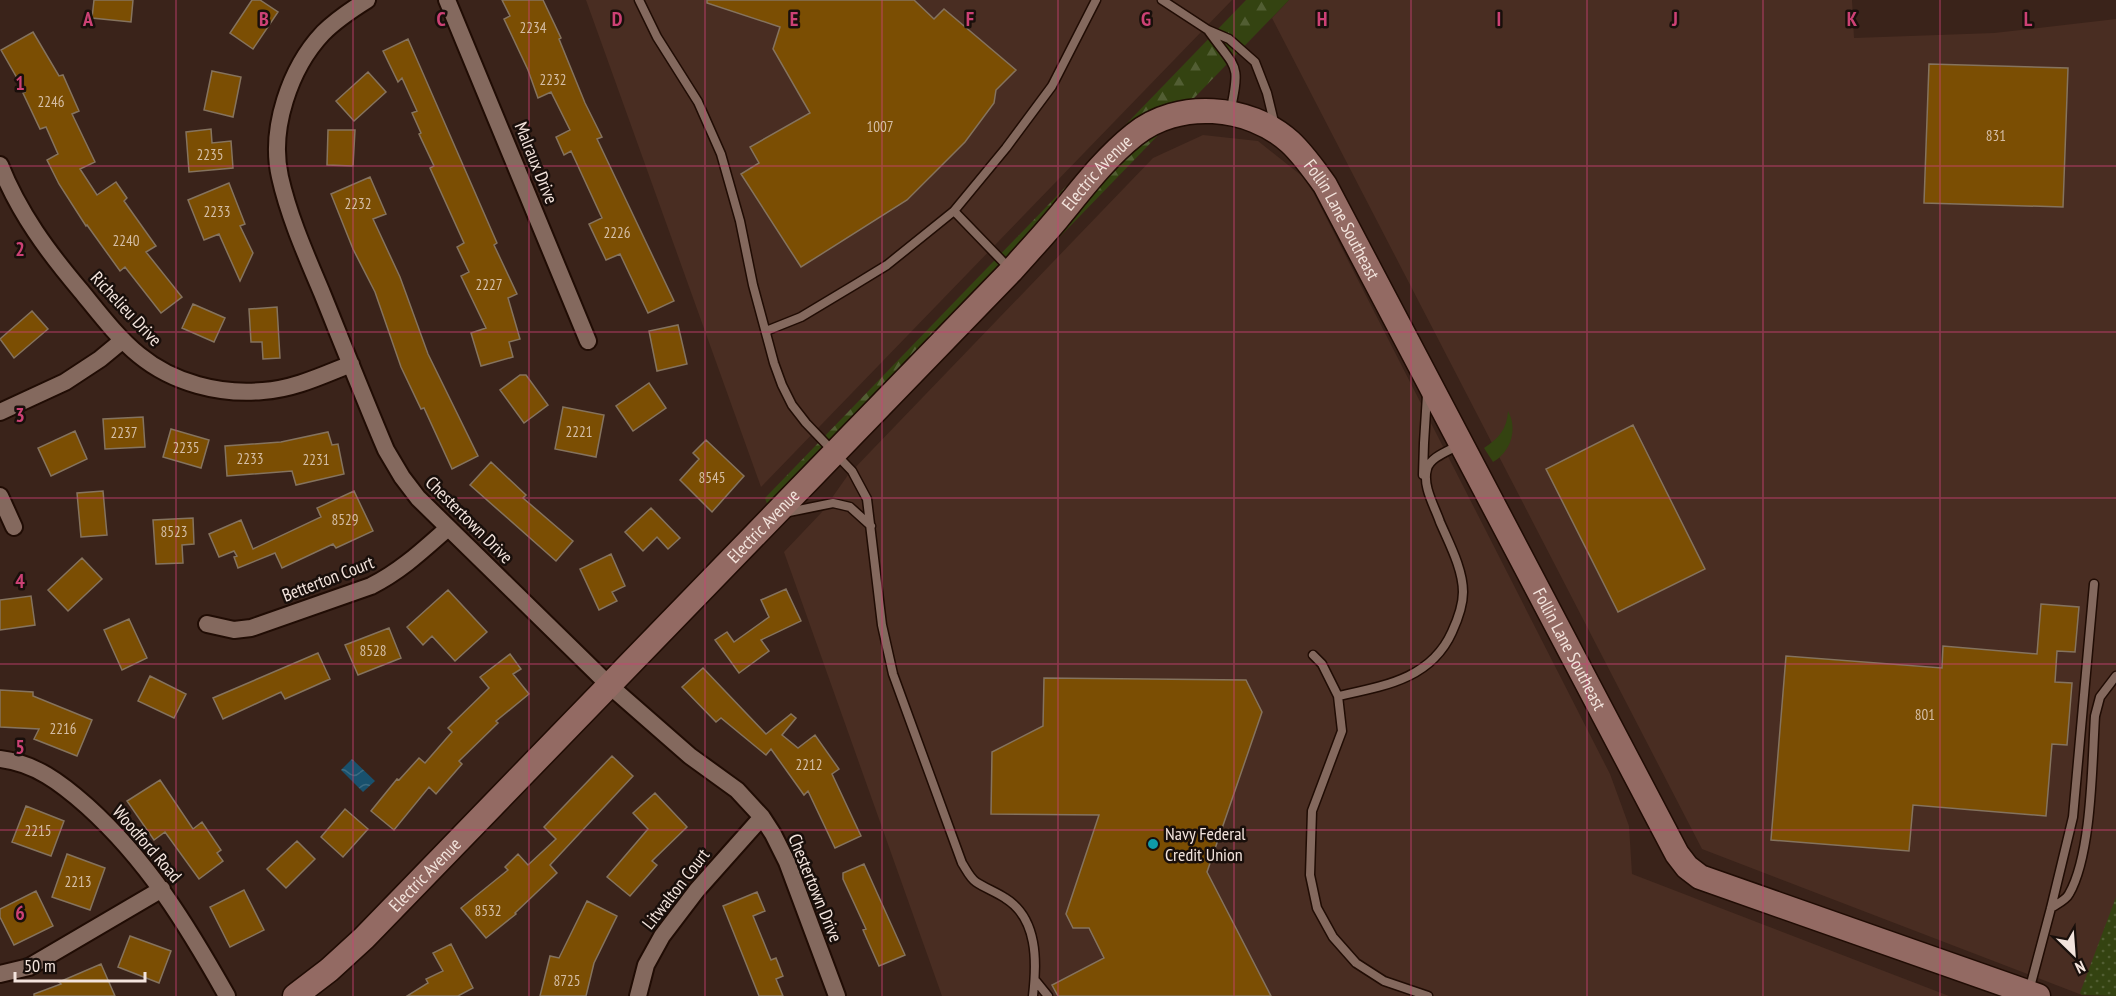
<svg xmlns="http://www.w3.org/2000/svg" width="2116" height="996" viewBox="0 0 2116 996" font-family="'PT Sans Narrow',sans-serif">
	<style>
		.built { fill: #492d22 }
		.green { fill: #344311 }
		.forest { fill: url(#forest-firs) }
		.park { fill: url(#park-dots) }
		.water { fill: url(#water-waves) }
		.building { fill: #7b4e03; stroke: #85735e; stroke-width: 1.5 }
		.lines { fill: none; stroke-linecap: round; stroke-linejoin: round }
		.lane-casing { stroke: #200c04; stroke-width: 11 }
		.street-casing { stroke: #200c04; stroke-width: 20 }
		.secondary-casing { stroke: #200c04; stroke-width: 27 }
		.lane { stroke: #84695e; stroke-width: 8 }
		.street { stroke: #84695e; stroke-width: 16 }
		.secondary { stroke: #936a63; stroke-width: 24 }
		.grid { fill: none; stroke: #cc4175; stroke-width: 1.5; stroke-opacity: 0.55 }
		.culture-dot { fill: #0f9aa8; stroke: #190f0b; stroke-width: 2 }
		.labels { text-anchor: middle; stroke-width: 5; stroke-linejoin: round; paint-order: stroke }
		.number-label { font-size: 15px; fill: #d5bea6 }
		.street-label { font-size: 18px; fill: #f3e4dd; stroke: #190f0b }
		.poi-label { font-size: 18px; fill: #f3e4dd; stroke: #190f0b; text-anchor: start }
		.grid-label { font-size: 20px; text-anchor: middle; font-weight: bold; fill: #cc4175; stroke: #190f0b; stroke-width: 5; stroke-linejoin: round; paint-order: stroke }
	</style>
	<defs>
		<pattern id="forest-firs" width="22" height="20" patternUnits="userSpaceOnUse" patternTransform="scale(1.5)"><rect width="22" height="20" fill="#344311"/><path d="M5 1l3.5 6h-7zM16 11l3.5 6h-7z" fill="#525e33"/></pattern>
		<pattern id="park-dots" width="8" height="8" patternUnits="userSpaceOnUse" patternTransform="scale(1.5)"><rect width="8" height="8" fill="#344311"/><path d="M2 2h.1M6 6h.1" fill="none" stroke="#525e33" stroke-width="1.8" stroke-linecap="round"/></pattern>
		<pattern id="water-waves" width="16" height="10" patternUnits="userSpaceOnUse" patternTransform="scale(1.5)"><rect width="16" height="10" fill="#19516d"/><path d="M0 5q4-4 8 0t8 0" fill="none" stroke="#3b6a81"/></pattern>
	</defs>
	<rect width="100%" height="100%" fill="#3a231a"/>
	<path class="built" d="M586,0H1232L761,487Z
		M1289,0H1852L1854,38L1994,33L2116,19V902L2082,995L1702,849L1272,18Z
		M1203,135L1258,141L1307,180L1610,774L1629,826L1632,874L1949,996H942L784,552L822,512L848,475L1153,158Z"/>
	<path class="green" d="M1508,411C1518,429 1511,452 1493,462L1484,448C1499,438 1507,429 1508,411Z"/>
	<path class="forest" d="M1246,0H1289L776,530L765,498Z"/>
	<path class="park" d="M2116,897V996L2082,995L2080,993Z"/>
	<path class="water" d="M352,759L375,781L363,792L341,770Z"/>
	<path class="building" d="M94,0H133L131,22L92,18Z
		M252,0H260L278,12L253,49L230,33Z
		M502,0H543L561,38L559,39L585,103L602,137L597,139L674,301L648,313L620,254L606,260L589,224L602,218L571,151L564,155L556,137L570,130L551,92L538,98L528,70L504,19L510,16Z
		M707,0H914L934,19L944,9L1016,70L996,90L994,103L965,142L907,200L801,267L741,174L759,163L750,147L810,113L773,49L780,27L707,3Z
		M33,32L59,76L63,75L79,111L72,114L95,162L80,169L97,195L116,182L127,198L124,201L156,246L146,252L182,297L161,313L125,267L120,271L87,225L86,226L59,184L47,160L58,154L46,127L40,129L23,93L25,92L1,50Z
		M408,39L497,243L494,245L517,294L508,298L520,339L509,342L513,357L481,366L471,333L486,328L461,276L469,272L457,247L464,243L430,168L434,166L419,134L421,133L412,113L417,111L402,78L398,82L383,51Z
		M1929,64L2068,68L2063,207L1924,203Z
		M212,71L241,77L233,117L204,110Z
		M368,72L386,92L354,121L336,101Z
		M211,129L212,143L231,141L233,168L189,172L186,132Z
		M328,130H355L353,166L327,165Z
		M370,177L386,214L373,219L400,277L428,354L478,456L452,469L424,408L421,409L401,367L375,292L353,249L331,194Z
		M229,183L245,224L240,226L253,253L240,281L219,234L204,240L188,200Z
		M193,304L225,318L214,342L182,328Z
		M277,307L280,358L263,359L262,342H251L249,309Z
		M32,311L48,329L14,358L0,339Z
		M678,325L687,364L657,371L649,331Z
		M520,375H526L548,405L524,423L500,390Z
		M649,383L666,408L633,431L616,406Z
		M563,407L604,415L596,457L555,449Z
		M143,417L145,447L105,449L103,419Z
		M1633,425L1705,569L1618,612L1546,469Z
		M171,429L209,440L201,468L163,457Z
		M75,431L87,459L51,476L38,448Z
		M328,432L332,445L338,444L344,474L296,485L292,471L227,476L225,446L281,442Z
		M706,440L744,476L712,512L680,480L699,459L693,453Z
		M491,462L526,495L523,498L573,541L556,561L470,485Z
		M103,491L107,535L81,537L77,493Z
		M354,491L373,531L336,548L333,544L282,568L275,553L238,568L234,557L237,556L234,551L219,557L209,534L241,520L253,549L321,517L317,508Z
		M651,508L680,538L668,549L657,537L643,551L625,532Z
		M193,518L194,544L182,545L183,563L156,564L153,520Z
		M611,554L625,586L612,592L617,601L599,610L580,569Z
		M82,558L102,579L68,611L48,590Z
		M786,589L801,621L761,640L769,651L739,673L715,640L727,632L734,642L769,617L761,600Z
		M448,590L487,632L455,661L432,636L423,645L407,627Z
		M31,596L35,625L0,630V600Z
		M2041,604L2079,607L2075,652L2057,651L2055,682L2072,683L2067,745L2052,744L2046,816L1913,805L1909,851L1771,840L1786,656L1942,668L1943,646L2037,654Z
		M129,619L147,658L122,670L104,630Z
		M389,628L401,658L358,675L345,645Z
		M318,653L330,679L285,699L281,692L223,719L213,698Z
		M510,654L521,669L513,674L529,694L496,721L498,723L459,761L462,764L436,794L429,787L394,830L371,811L397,779L399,780L419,758L425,763L452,732L448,728L489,688L480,677Z
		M703,668L766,734L791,714L796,718L782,735L798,748L815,735L839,769L832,774L861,836L835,848L808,791L804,795L771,749L766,755L721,718L716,722L682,687Z
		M150,676L186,694L174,718L138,701Z
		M1044,678L1246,680L1262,712L1207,872L1271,996H1058L1052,985L1104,958L1089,928H1073L1066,914L1099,815L991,814L992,752L1043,726Z
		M0,690L33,692V696L92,720L77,756L34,739L39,729L0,727Z
		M612,756L633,776L550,865L557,873L515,913L516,914L486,938L461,908L508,870L505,867L518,854L528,865L556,839L544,827Z
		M160,780L193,829L202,822L221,850L217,853L223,861L199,879L165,832L154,840L127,801Z
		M655,793L687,827L652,861L657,865L630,896L607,877L648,829L633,813Z
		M26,806L64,821L51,856L12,842Z
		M345,809L368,829L343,857L321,837Z
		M297,841L315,859L286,888L267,869Z
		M67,854L105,868L90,910L52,897Z
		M864,864L905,955L879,966L863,930L866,929L843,879V873Z
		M244,890L264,930L230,947L210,907Z
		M36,891L53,926L14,945L0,917V909Z
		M757,892L765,911L753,916L771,960L776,958L783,976L776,979L783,996H759L723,906Z
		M587,901L617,916L594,963L586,996H540L550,956L559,958Z
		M130,936L171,951L159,983L118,967Z
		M451,944L473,988L458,996H407L428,983L426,979L443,971L433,953Z
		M101,964L115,996H34V994L61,984L59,982Z"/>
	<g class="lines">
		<defs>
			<path id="lane" d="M639,0L657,37L698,102L721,154L740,221L753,285L774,363L782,385L792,405L806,423L852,471L867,499L882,625L893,674L962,863C966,869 970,878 976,882C985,888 996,892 1005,898C1038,918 1037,962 1033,996
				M1162,0L1208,30L1229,39L1255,62L1267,93L1275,126
				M1208,30C1237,71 1241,61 1230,113
				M954,211L1011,270
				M766,331L801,317L856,284L887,265L954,211L1006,148L1052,86L1096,0
				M1423,475L1424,443L1427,395
				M784,513L833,503L850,507L871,526
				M1313,655L1322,664L1338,696L1342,731L1312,811L1310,875L1317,908L1333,937L1356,963L1384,981L1428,996
				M1338,696C1384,686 1431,679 1452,632C1458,619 1463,606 1463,592C1463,569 1449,543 1440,522C1435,507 1422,486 1427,469C1430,457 1449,451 1459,445
				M2051,908C2057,904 2066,900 2069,894C2092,854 2092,763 2095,716L2100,697L2116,676
				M1035,980L1048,996
				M2029,991L2051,908L2073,817L2094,584"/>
			<path id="street" d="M367,0C351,10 336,20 323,33C290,68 269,129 280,177C289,217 306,255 322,293C343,345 364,398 386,450L402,477L418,498L610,686L690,756L737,790L762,817L773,834L787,862L837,996
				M447,0L588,341
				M0,165C19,213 48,252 81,291C99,313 117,337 139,355C173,383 220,395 263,391C294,389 323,375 351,364
				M0,412L65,382L100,359L123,340
				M0,496L14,527
				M207,624L234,630L251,628L371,586C401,571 423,550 448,528
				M0,759C35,763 61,783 87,806C148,861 187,925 227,996
				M0,974L29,967L162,889
				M638,996L646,965L662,936L697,890L762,817"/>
			<g id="secondary">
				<path id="s1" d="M295,996L329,970L364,938L1011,271C1026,254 1042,237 1057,219C1081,190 1104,159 1134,135C1178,99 1249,105 1290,142C1304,155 1314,170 1325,185L1677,854L1687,867L1700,877L2038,996"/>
			</g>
		</defs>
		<use href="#lane" class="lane-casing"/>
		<use href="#street" class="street-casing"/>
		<use href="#secondary" class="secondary-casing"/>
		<use href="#lane" class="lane"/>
		<use href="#street" class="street"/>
		<use href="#secondary" class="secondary"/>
	</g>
	<path class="grid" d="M176,0V996M353,0V996M529,0V996M705,0V996M882,0V996M1058,0V996M1234,0V996M1411,0V996M1587,0V996M1763,0V996M1940,0V996M0,166H2116M0,332H2116M0,498H2116M0,664H2116M0,830H2116"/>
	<circle class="culture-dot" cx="1153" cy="844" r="6"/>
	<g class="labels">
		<g class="number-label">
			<text x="533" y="33">2234</text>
			<text x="553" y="85">2232</text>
			<text x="51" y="107">2246</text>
			<text x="880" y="132">1007</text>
			<text x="1996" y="141">831</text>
			<text x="210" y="160">2235</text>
			<text x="358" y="209">2232</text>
			<text x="217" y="217">2233</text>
			<text x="617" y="238">2226</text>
			<text x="126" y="246">2240</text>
			<text x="489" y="290">2227</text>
			<text x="579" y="437">2221</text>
			<text x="124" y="438">2237</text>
			<text x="186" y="453">2235</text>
			<text x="250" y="464">2233</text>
			<text x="316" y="465">2231</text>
			<text x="712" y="483">8545</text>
			<text x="345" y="525">8529</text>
			<text x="174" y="537">8523</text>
			<text x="373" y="656">8528</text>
			<text x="1925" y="720">801</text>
			<text x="63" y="734">2216</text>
			<text x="809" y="770">2212</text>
			<text x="38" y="836">2215</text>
			<text x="78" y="887">2213</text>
			<text x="488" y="916">8532</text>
			<text x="567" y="986">8725</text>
		</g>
		<g class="street-label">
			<text transform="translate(536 163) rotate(68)" y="6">Malraux Drive</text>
			<text dy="6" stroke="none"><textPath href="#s1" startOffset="1150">Electric Avenue</textPath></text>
			<text dy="6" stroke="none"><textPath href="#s1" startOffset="1466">Follin Lane Southeast</textPath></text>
			<text transform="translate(126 309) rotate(47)" y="6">Richelieu Drive</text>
			<text transform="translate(469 520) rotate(45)" y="6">Chestertown Drive</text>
			<text dy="6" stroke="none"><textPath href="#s1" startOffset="664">Electric Avenue</textPath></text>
			<text transform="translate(328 579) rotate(-21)" y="6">Betterton Court</text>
			<text dy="6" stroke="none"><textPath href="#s1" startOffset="1952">Follin Lane Southeast</textPath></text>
			<text transform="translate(147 844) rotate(49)" y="6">Woodford Road</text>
			<text dy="6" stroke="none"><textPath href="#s1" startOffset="178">Electric Avenue</textPath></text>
			<text transform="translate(815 888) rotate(68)" y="6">Chestertown Drive</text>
			<text transform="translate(676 889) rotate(-52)" y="6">Litwalton Court</text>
		</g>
		<g class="poi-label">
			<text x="1165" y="840">Navy Federal<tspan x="1165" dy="21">Credit Union</tspan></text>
		</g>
	</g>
	<g class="grid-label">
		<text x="88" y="26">A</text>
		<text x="264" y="26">B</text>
		<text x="441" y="26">C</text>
		<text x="617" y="26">D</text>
		<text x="794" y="26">E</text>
		<text x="970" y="26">F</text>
		<text x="1146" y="26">G</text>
		<text x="1322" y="26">H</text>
		<text x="1499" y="26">I</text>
		<text x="1675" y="26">J</text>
		<text x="1852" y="26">K</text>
		<text x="2028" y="26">L</text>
		<text x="20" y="90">1</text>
		<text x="20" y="256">2</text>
		<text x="20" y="422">3</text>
		<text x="20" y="588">4</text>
		<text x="20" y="754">5</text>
		<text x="20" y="920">6</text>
	</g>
	<g transform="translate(2074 954) rotate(155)" stroke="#190f0b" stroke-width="4.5" paint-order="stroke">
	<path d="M0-4.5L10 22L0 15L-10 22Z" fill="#f3e4dd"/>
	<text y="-9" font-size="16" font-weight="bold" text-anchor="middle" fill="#f3e4dd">N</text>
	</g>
	<path d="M15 972v9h130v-9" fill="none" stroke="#f3e4dd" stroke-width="3"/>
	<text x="24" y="972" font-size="18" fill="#f3e4dd" stroke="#190f0b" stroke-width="4.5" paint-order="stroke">50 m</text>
</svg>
